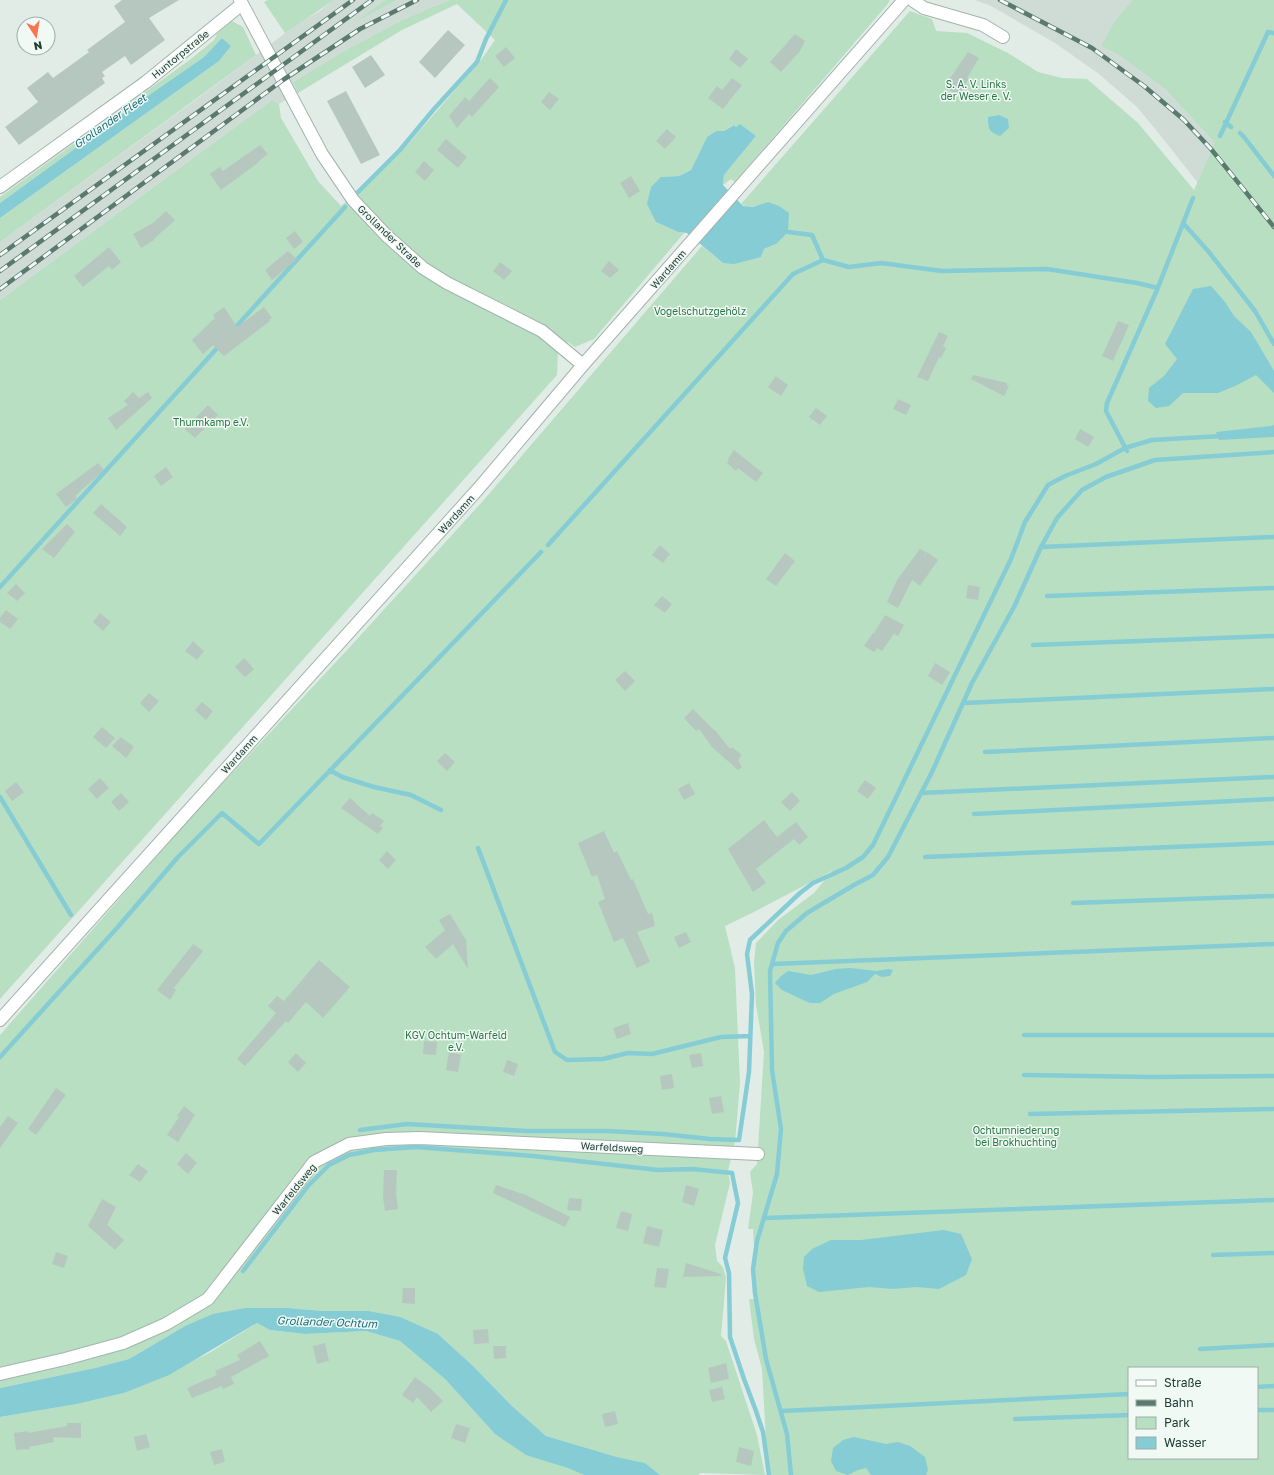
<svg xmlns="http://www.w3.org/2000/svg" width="1274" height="1475" viewBox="0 0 1274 1475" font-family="'Golos Text',sans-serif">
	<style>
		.built { fill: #cfdcd6 }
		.green { fill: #b8dfc1; fill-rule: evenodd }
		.water { fill: #85ccd5 }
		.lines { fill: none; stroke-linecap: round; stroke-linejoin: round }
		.stream { stroke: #85ccd5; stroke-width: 4.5 }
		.building { fill: #b6c7c0 }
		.minor-casing { stroke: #a3b4ae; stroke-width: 14 }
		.minor { stroke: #fff; stroke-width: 12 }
		.rail-casing { stroke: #5a7a70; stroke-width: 4.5 }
		.rail { stroke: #f1f9f5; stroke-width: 3; stroke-dasharray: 9; stroke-linecap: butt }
		.labels { text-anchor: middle; stroke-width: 3; stroke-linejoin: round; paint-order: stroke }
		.street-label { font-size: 10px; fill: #203e35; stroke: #f1f9f5 }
		.park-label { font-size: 10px; fill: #277844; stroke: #f1f9f5 }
		.water-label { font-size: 11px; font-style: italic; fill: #16707e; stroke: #f1f9f5 }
	</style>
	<rect width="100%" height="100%" fill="#e1ece7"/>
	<path class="built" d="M334,0H385L358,20L397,0H449L402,20L344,51L293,82L298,93L279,104L272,100L0,300V242L201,96L300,22L317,13Z
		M975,0H1132L1114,22L1101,46L1117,54L1165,89L1220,148L1253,254L1165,141L1137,107L1099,74L1055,43L991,6Z"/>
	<path class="green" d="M268,0H334L285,33L264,2Z
		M385,0H397L355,22Z
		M449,0H890L887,5L735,182L731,179L723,185L724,175L756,136L733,125L724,131H716L707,137L691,170L679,176L661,177L656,222L678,232L684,233L594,339L575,347L568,342L558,352L557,375L0,999V300L272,100L279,104L281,118L318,181L341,206L403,150L481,60L495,40L457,4L402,30L298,93L293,82L344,51L402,20Z
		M1132,0H1274V1475H768L762,1369L754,1339L749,1299H757L753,1229H748L753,1193L750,1172L757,1164L764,1052L756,1005L754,962L756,943L778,920L814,893L832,871L756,911L725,926L735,968L740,1083L735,1142L728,1171L730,1183L715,1245L717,1261L723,1267L726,1278L721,1336L726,1341L757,1435L765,1475L701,1473L698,1475H660L645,1463L617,1457L546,1436L512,1406L472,1365L438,1334L323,1311L288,1308H245L185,1326L129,1359L95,1368L0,1388V1035L192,816L348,649L482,502L702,246L723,263L761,257L764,249L776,244L768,202C759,205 750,210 741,204L910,11L932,19L936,31L967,33L1008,53L1038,72L1062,78L1087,79L1138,123L1194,190L1215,143L1165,89L1117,54L1101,46L1114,22ZM1129,1368H1257V1458H1129Z
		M232,21L243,27L256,55L0,242V218L219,61L231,46L222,38L204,57L142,100L0,203V197L191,59L214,40L217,34Z
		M257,1323L270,1330L305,1334L366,1331L400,1341L445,1379L495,1434L584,1475H0V1417L77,1404L124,1393L209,1353Z"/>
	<path class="water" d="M222,38L231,46L219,61L0,218V203L142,100L204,57Z
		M999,115L1008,119L1009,128L1000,136C989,132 988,129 988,117Z
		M740,124L756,136L724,175L723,185L743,206L753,207L768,202L779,206L789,213L788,232L776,244L764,249L761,257L734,264L723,263L687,233L678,232L656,222L647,204L651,187L661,177L679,176L691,170L707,137L716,131H724L734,125L736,127Z
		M1211,286L1225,302L1234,316L1251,332L1274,371V393L1256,375L1235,386L1218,393H1183L1169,406L1156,408L1148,401L1149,388L1164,376L1177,359L1165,344L1193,289Z
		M1274,425V437L1219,440L1216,432L1271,426Z
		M850,968L876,971L889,969L893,970L890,976L882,977L875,974L867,982L834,994L820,1003H810L803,1000L782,990L775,983L780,977L788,971L811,975L836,969Z
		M944,1230L961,1234L972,1259L966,1275L939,1289L917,1287L893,1289L869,1287L819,1292L807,1286L803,1269L804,1257L812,1249L831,1240H861Z
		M245,1308H288L323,1311H368L400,1317L438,1334L472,1365L512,1406L546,1436L617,1457L645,1463L660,1475H584L568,1468L526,1455L495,1434L445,1379L400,1341L366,1331L305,1334L270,1330L257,1323L169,1375L124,1393L77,1404L0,1417V1388L95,1368L129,1359L185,1326L213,1314Z
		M854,1437L886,1444L898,1442L910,1446L925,1457L928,1470L926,1475H871L866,1468L858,1470L848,1475L836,1471L831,1461L833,1448L843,1440Z"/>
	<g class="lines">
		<path class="stream" d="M1225,122L1231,127
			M1240,133L1244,137L1274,176
			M1220,136L1268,32L1274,33
			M358,192L400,150L434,109L477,62L486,39L506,0
			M1183,223L1208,251L1255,311L1274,344
			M788,232L812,235L823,260L849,267L881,263L942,271L1047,269L1137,283L1158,288
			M233,330L345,207
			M1127,451L1106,411L1107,403L1157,290L1193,198
			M548,545L793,274L823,260
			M1041,547L1274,537
			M0,587L220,345
			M1047,596L1274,588
			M1033,645L1274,636
			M964,703L1274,689
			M985,752L1274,738
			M330,770L342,777L374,787L411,795L441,810
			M921,793L1274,777
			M0,797L71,915
			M974,814L1274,799
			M478,848L555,1052L567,1060L603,1059L628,1053L652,1054L721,1037L750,1036
			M925,857L1274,843
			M1073,903L1274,896
			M773,964L1274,944
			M1024,1035H1274
			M0,1057L117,928L178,857L222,813L259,844L541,552
			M1024,1075L1151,1077L1274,1076
			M1030,1114L1274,1109
			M360,1130L407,1124L526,1131H607L663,1134L710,1139L739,1140L749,1072L752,994L747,954L750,940L800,893L813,883L846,868L863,857L873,845L1011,559L1025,522L1048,485L1065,476L1096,464L1125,448L1152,440L1222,436
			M765,1218L1274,1200
			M1213,1255L1274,1253
			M243,1271L308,1186L329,1165L349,1155L374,1150L416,1147L533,1156L658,1170L692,1169L732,1173L738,1203L725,1258L729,1273L730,1337L744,1379L756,1411L763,1432L769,1475
			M1200,1349L1274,1345
			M1257,1387L1274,1386
			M1257,1410H1274
			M782,1411L1129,1394
			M1015,1419L1129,1415
			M791,1475L787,1434L766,1359L755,1293L753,1269L757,1241L777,1174L781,1129L772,1070L770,971L778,943L786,931L807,913L854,885L873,875L888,857L932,772L972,683L1014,607L1041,547L1057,518L1082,490L1106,477L1155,460L1274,452"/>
	</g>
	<path class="building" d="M122,0H179L149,18L165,40L131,65L125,56L102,72L105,76L102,78L105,83L19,145L5,127L38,102L27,88L48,72L53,78L89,52L87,50L125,22L114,6Z
		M448,30L465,45L435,78L419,62Z
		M795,34L805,41L800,51L781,72L770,62Z
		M506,47L515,58L504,67L495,56Z
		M736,49L748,59L740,68L729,59Z
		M968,52L979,58L967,78L969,79L965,84L967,85L960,96L944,87Z
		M371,55L385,75L365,88L352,67Z
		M490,78L499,87L472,117L469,114L457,128L449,116L465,97L469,101Z
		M732,78L742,85L723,109L708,98L717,86L722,90Z
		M346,91L380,155L361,164L327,101Z
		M549,92L559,99L550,110L541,102Z
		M667,129L676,137L665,149L656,141Z
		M446,139L467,157L458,168L437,150Z
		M260,145L268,154L259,161V162L221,190L210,174L220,167L223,171Z
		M424,161L434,170L425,181L415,172Z
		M631,176L640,191L629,198L620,183Z
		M166,211L175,220L154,239V240L141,248L133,234L153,223Z
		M295,231L303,242L294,249L286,238Z
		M109,247L121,262L112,270L109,266L83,287L74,276Z
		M288,251L297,259L272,280L265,270Z
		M609,261L619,270L610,278L601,271Z
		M500,262L512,271L504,280L493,271Z
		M224,307L237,327L264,307L272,318L269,320L270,321L224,356L213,345L203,354L192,340L215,318L213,315Z
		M1118,321L1129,325L1113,361L1102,356Z
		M939,332L948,336L943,346L946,348L941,358L939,357L928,381L917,377Z
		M973,375L1007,383V385L1009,386L1004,396L971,379Z
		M776,376L788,385L781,396L768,387Z
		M133,392L139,398L148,392L152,398L116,430L108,418L128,405L124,401Z
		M898,399L911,405L906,415L893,409Z
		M208,405L218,415L195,438L185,429Z
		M816,408L827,416L820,425L809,417Z
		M1080,429L1094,437L1088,447L1075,439Z
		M734,450L763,473L756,482L738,468L736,471L727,463L729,460L728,459Z
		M98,463L104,470L75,496L77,499L66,507L56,494Z
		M166,467L173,477L161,486L154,476Z
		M101,504L127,527L120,536L93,513Z
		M67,524L75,532L54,558L42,549Z
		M660,545L670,554L663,563L652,555Z
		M920,549L926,552L923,558L927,552L938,560L920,586L912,580L898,608L887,602L897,580Z
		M785,553L795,561L776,586L766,579Z
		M16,584L25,593L17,601L7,593Z
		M968,585L980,587L978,600L966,598Z
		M662,596L672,604L665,613L654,605Z
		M6,610L18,619L10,629L0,622V618Z
		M100,613L111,622L103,631L93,622Z
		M885,615L904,625L898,636L894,634L882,651L877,648L874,652L864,646L873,633H874Z
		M193,641L204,651L197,660L185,651Z
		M244,658L254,669L245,677L235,667Z
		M935,663L950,672L942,685L928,676Z
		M625,671L635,681L625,691L615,680Z
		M149,693L159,701L149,712L140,703Z
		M202,702L213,711L206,720L195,710Z
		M693,709L714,730H715L730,749L732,747L742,755L738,760L742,767L738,770L712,747L699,729L696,731L684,718Z
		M102,727L115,738L106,748L93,737Z
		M121,737L134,747L126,758L112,746Z
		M445,753L455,762L447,771L437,761Z
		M100,778L109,788L97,799L88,789Z
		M865,780L876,788L868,799L857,791Z
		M16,782L24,792L12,801L5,791Z
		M689,783L695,794L684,800L678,789Z
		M792,792L800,801L790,811L781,802Z
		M121,793L129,802L119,811L111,802Z
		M350,798L370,816L372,813L384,821L380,826L383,828L378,834L341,808Z
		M764,820L777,837L796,822L808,837L799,845L794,839L756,869L766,883L753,892L728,849Z
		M604,831L614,853L617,851L631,880L633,879L648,914L652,913L655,926L637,932L650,962L637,968L623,938L614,942L598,902L605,899L597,875L592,877L578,843Z
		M387,851L396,860L388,869L379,860Z
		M450,914L466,940L468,969L453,944L436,959L425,947L445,930L439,920Z
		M686,932L691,942L679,948L674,937Z
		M193,944L203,951L174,988L176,990L170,1000L157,990Z
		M319,960L350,987L323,1018L306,1002L288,1023L286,1021L245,1066L237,1059L276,1013L268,1006L277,996L284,1001Z
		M628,1023L631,1034L617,1039L613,1028Z
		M424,1041L437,1042L436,1055L423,1054Z
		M449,1052L461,1055L458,1072L446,1070Z
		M296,1053L306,1063L298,1072L288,1062Z
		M701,1053L703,1066L692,1068L689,1055Z
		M507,1060L518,1064L514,1076L503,1072Z
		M672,1074L674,1088L662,1090L660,1076Z
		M56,1088L66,1095L36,1135L28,1129Z
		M721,1096L724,1112L712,1114L709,1098Z
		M184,1106L195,1115L178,1142L167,1135L179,1117L177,1116Z
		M8,1116L18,1123L0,1148V1127Z
		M186,1153L197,1163L188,1174L177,1164Z
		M138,1164L148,1171L140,1182L129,1175Z
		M384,1170H397L396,1194L398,1209L385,1211L383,1197Z
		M496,1185L526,1195L570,1217L565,1227L493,1193Z
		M686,1185L699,1189L694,1206L682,1202Z
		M569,1198L582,1199L581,1211L567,1210Z
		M102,1199L116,1207L107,1225L124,1240L115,1250L88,1226Z
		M621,1211L632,1214L628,1231L616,1228Z
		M647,1226L663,1230L659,1247L643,1243Z
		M56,1252L68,1256L64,1268L52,1264Z
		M686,1263L721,1274V1276L683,1277Z
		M657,1268L669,1269L666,1288L654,1287Z
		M403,1288H415V1304L402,1303Z
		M488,1329L489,1343L474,1344L473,1330Z
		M260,1341L269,1356L231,1377L234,1384L223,1389L222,1386L192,1398L187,1388L217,1375L215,1371L240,1360L237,1355Z
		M325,1343L329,1361L317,1364L313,1346Z
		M493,1346H506V1358L494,1359Z
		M726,1363L729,1379L711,1383L708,1368Z
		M415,1377L431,1389L443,1401L431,1412L417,1397L413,1403L402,1395Z
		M722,1387L725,1399L712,1402L709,1390Z
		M615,1411L618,1424L605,1427L602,1414Z
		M67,1423H81V1438L53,1437L54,1442L29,1447L30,1449L16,1450L14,1433L28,1431V1433L67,1426Z
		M456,1424L470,1428L465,1443L451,1438Z
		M146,1434L150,1447L137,1451L134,1437Z
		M739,1447L754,1451L751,1466L736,1462Z
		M222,1449L225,1462L214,1465L210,1452Z"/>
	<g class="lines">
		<defs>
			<path id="minor" d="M240,0L322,154L353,200L387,236L423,268L447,283L542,331L583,365
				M912,0L924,8L983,25L1003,37
				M0,187L146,82L242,4
				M0,1020L479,488L583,365L904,0
				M0,1374L65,1359L123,1343L166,1324L208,1299L314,1162L349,1144L386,1139L419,1138L758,1154"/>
		</defs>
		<use href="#minor" class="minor-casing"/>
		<use href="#minor" class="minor"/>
		<defs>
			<path id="rail" d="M1000,0L1092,48L1144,86L1184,120L1211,149L1274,227
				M0,255L353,0
				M0,271L372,0
				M0,289L283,80L360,29L417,0"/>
		</defs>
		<use href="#rail" class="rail-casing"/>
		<use href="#rail" class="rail"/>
	</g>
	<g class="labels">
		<g class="street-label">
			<text transform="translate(180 54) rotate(-39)" y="4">Huntorpstraße</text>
			<text transform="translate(390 236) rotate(44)" y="4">Grollander Straße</text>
			<text transform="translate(668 269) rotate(-49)" y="4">Wardamm</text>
			<text transform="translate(456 514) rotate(-48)" y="4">Wardamm</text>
			<text transform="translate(239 754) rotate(-48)" y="4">Wardamm</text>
			<text transform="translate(612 1147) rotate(3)" y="4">Warfeldsweg</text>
			<text transform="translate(294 1189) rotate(-51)" y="4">Warfeldsweg</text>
		</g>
		<g class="park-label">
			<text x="976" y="88">S. A. V. Links<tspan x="976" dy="12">der Weser e. V.</tspan></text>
			<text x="700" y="315">Vogelschutzgehölz</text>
			<text x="211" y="426">Thurmkamp e.V.</text>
			<text x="456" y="1039">KGV Ochtum-Warfeld<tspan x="456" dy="12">e.V.</tspan></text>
			<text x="1016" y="1134">Ochtumniederung<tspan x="1016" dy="12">bei Brokhuchting</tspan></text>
		</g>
		<g class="water-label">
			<text transform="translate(110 121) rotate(-35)" y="4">Grollander Fleet</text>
			<text transform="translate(327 1322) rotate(2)" y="4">Grollander Ochtum</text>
		</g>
	</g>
	<rect x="1128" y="1367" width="130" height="92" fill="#f1f9f5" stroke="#9daea8"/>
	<rect x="1136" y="1380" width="20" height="6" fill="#ffffff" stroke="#9daea8"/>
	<text x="1164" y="1387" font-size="12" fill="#203e35">Straße</text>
	<rect x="1136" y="1400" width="20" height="6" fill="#5a7a70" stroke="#9daea8"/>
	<text x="1164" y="1407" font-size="12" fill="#203e35">Bahn</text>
	<rect x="1136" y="1417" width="20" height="12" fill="#b8dfc1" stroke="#9daea8"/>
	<text x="1164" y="1427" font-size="12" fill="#203e35">Park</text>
	<rect x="1136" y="1437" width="20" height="12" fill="#85ccd5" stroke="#9daea8"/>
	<text x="1164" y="1447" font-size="12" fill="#203e35">Wasser</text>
	<g transform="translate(36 36) rotate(168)"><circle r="19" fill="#f1f9f5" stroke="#9daea8"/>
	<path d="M0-3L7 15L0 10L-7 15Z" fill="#fb7450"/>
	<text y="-6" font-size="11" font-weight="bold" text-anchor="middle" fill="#203e35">N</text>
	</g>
</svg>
